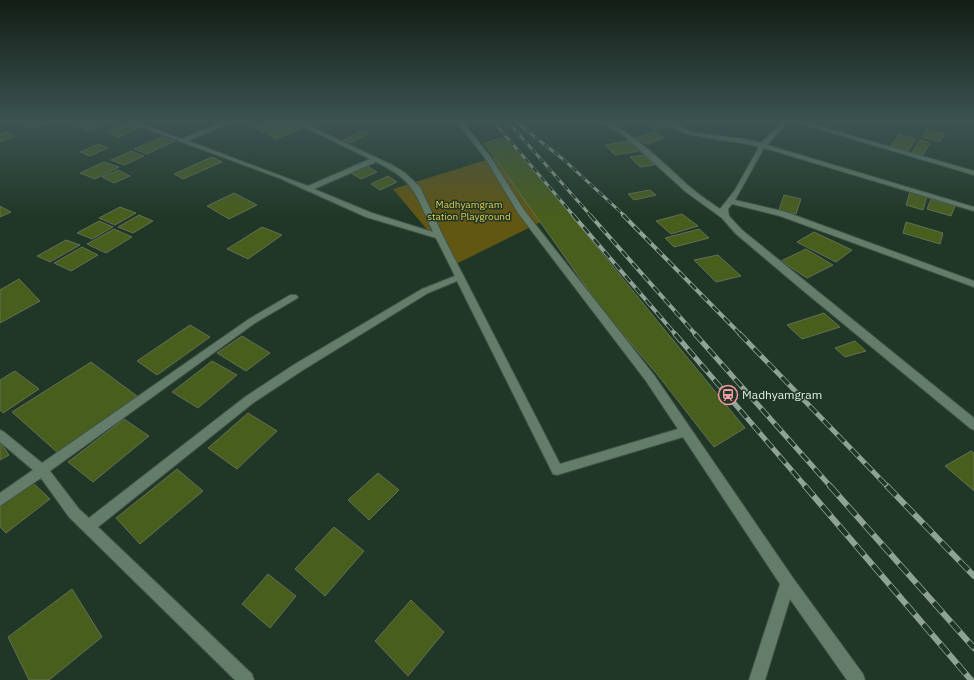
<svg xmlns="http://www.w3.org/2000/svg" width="974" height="680" viewBox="0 0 974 680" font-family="'IBM Plex Sans',sans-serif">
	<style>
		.green { fill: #625613 }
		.building { fill: #485e1d; stroke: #646f56 }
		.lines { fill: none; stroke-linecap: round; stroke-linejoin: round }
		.minor-casing { stroke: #405447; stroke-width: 2 }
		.minor { fill: #647d6a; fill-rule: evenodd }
		.rail-far3-casing { stroke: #90a295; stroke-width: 3 }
		.rail-far2-casing { stroke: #90a295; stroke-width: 4 }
		.rail-far1-casing { stroke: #90a295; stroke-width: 5 }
		.rail-casing { stroke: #90a295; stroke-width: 6 }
		.rail-far3 { stroke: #203727; stroke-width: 2; stroke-dasharray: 6; stroke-linecap: butt }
		.rail-far2 { stroke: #203727; stroke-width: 2.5; stroke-dasharray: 8; stroke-linecap: butt }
		.rail-far1 { stroke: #203727; stroke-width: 3.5; stroke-dasharray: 10; stroke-linecap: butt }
		.rail { stroke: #203727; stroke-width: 4.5; stroke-dasharray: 13; stroke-linecap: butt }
		.labels { text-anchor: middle; stroke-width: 3; stroke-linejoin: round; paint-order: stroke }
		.far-park-label { font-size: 10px; fill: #e5cc4c; stroke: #203727 }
		.poi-label { font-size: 12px; fill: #e1efe5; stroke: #203727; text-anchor: start }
	</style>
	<rect width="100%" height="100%" fill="#203727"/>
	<path class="green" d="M512,152L559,213L456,264L393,189Z"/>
	<path class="building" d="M25,122H50L32,129L24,126L29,124Z
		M90,122H112L89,131L78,126Z
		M267,122H289L263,132L253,127Z
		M299,122H327L313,128Z
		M652,122H665L672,126L656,130L645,123Z
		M291,123L302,128L276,139L266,133Z
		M126,124L138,128L118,137L106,132Z
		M927,129L945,134L940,142L922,137Z
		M362,131L369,133L351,143L343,140Z
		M6,132L15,136L0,142V134Z
		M655,132L665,138L646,144L636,138Z
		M899,134L916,139L908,151L891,146Z
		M162,137L175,141L147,154L134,149Z
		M507,137L745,428L714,447L657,374L604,312L484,143Z
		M920,140L930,143L923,155L912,152Z
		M628,141L639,151L615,155L605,145Z
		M98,144L108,148L90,156L80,152Z
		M131,151L144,156L124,165L111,160Z
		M644,155L654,165L640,167L630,157Z
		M212,157L222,162L183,179L174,174Z
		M104,162L119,167L95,179L80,173Z
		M367,166L377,172L361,179L351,173Z
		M118,170L130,176L114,183L102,177Z
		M388,176L397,182L380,190L371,184Z
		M650,190L656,195L634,200L628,194Z
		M910,192L927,197L923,210L906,205Z
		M234,193L257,205L229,219L207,206Z
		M784,195L801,199L796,214L779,210Z
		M931,199L955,206L951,216L927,209Z
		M0,206L11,212L0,217Z
		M120,207L136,213L115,225L99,218Z
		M682,214L698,226L671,234L656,221Z
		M139,215L153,221L133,233L118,227Z
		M99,221L113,227L92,239L77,233Z
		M906,222L943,233L940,244L903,233Z
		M262,227L282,235L248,259L227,249Z
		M114,229L132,237L106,253L87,244Z
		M699,229L709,238L674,247L665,238Z
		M814,232L852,250L836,262L797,242Z
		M66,240L80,245L50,262L37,256Z
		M82,247L98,255L71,271L54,263Z
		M806,249L833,265L807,278L781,261Z
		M718,255L741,276L716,282L694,260Z
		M19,279L40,301L0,323V290Z
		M824,313L840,327L802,339L787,325Z
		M190,325L210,337L157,375L137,361Z
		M242,336L270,353L246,371L217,353Z
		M855,341L866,351L845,357L835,348Z
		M212,361L237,375L198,408L172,392Z
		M91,362L137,396L58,453L12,412Z
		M15,371L39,389L3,413L0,410V380Z
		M248,413L277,431L237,469L208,448Z
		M124,419L149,436L93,482L68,462Z
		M0,442L9,455L0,460Z
		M971,451L974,453V491L945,466Z
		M177,469L203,491L140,544L116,518Z
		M378,473L399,490L369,520L348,500Z
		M32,482L50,499L6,533L0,527V506Z
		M334,527L364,551L325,596L295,569Z
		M268,574L296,596L270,628L242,604Z
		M72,589L102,637L49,680H29L8,637Z
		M411,600L444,632L408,676L375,641Z"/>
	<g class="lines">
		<defs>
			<path id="minor" d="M128,122H136L182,139L223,122H231L188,141L308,186L370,159L294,122H301L392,165L404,172L420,187L443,236L560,464L678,429L646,381L518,213L485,158L457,122H463L490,156L524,210L654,375L793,578L863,674L865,680H847L790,599L765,680H749L780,584L683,437L557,475L553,474L457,281L428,293L303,370L253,403L98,527L252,674L254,680H235L69,517L41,478L0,506V493L33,470L0,442V430L4,432L42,463L249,319L290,295H296L298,297L296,299L255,323L50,471L79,509L89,518L245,397L295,364L422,289L455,276L436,238L366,217L279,178ZM376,162C415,180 416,195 433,232L372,213L314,189Z
				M601,122C621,120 673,172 690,187C699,195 710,202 720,209L735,190L759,147C735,139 682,140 666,122C677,122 683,129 692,132C715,137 739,136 761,143L782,122H788L767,145L974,207V211L764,148L735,200L786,212L974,281V287L780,216L732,204L728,209L729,216L742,230L974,418V430L970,428L806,293L736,234L722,218L686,192L623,135Z
				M795,122H804L974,171V175Z"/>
		</defs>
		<use href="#minor" class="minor-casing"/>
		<use href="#minor" class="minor"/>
		<defs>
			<path id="rail-far3" d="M494,122L574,216
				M508,122L591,216
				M516,122L564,160L625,216"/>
			<path id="rail-far2" d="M573,215L676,335
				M590,215L696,335
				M623,215L741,335"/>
			<path id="rail-far1" d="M675,334L806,487
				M695,334L831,487
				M740,334L888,487"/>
			<path id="rail" d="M805,486L971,680
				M830,486L974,648
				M887,486L974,576"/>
		</defs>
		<use href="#rail-far3" class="rail-far3-casing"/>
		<use href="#rail-far2" class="rail-far2-casing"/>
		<use href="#rail-far1" class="rail-far1-casing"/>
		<use href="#rail" class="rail-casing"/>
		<use href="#rail-far3" class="rail-far3"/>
		<use href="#rail-far2" class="rail-far2"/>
		<use href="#rail-far1" class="rail-far1"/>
		<use href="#rail" class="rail"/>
	</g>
	<linearGradient id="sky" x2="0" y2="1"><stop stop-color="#121e15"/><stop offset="0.56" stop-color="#3c5352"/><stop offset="1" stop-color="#3c5352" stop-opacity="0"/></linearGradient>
	<rect width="974" height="217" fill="url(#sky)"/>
	<defs>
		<symbol id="station-ring" viewBox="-11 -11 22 22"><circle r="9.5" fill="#203727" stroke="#f49aa1" stroke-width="1.5"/><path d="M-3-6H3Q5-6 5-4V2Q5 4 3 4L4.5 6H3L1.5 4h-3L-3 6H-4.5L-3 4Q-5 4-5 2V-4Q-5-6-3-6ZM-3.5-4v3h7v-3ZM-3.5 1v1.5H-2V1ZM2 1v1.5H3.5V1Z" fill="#f49aa1"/></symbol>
	</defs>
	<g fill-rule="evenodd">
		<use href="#station-ring" x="717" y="384" width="22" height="22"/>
	</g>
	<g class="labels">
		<g class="far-park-label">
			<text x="469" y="208">Madhyamgram<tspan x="469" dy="12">station Playground</tspan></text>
		</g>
		<g class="poi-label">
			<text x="742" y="399">Madhyamgram</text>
		</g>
	</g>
</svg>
